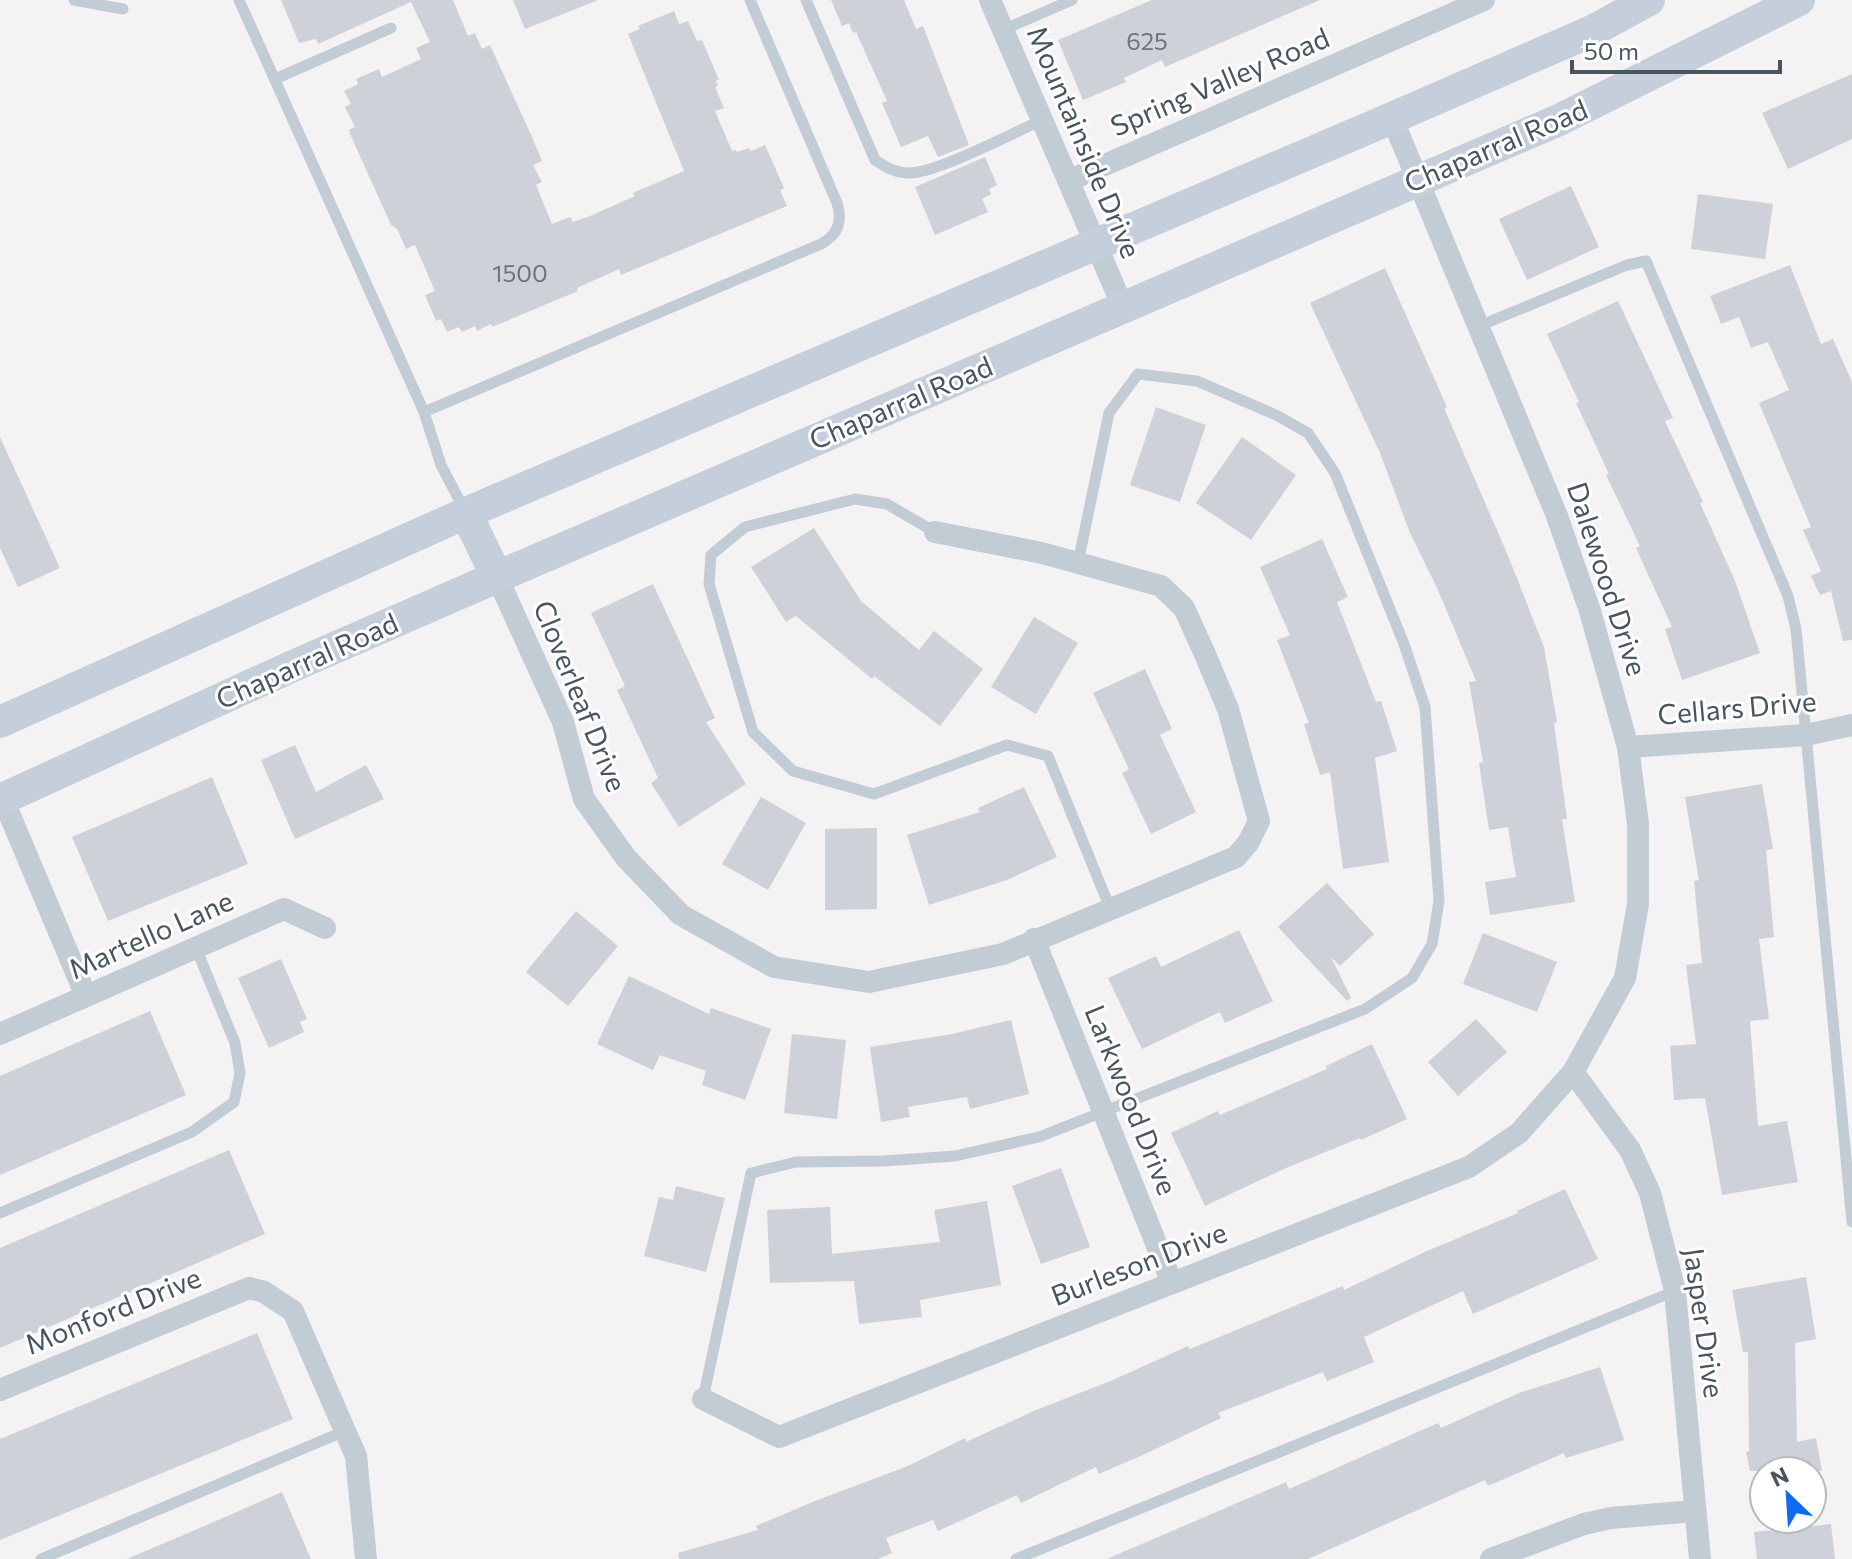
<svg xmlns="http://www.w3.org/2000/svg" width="1852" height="1559" viewBox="0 0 1852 1559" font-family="Commissioner,sans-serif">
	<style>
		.building { fill: #ced1d7 }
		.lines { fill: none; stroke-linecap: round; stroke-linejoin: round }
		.lane { stroke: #c2ccd4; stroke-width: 11 }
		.street { stroke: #c2ccd4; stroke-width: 22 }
		.secondary { stroke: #c4cfdb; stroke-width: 32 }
		.labels { text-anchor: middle; stroke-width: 6; stroke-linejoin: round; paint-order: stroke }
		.number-label { font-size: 24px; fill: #6a747e }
		.street-label { font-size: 28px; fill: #485561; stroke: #fff }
	</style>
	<rect width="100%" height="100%" fill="#f4f2f2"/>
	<path class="building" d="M281,0H453L468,36L475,33L482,49L490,45L532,137L542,161L533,165L542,182L536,185L552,224L570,217L573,222L590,216L635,196L633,193L684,171L628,34L640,29L638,26L674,11L679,24L688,21L697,41L702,40L719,80H716L718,86L715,87L724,108L715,111L732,151L736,150L737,152L749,148L751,151L765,145L784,188L780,190L787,206L621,275L619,269L577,288L578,291L492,327L491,324L477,331L475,326L462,332L459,327L447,332L441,319L436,321L425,295L435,291L415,245L406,249L397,229L391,225L350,134L349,130L355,127L345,107L351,104L344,91L358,84L356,79L379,69L382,77L421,59L416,48L430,42L411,2L318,44L316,39L299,43Z
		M513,0H596V1L525,29Z
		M831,0H904L916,29L923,26L969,145L938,157L928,136L901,147L882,103L887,101L856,32L853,33L849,23L842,26Z
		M1152,0H1320L1165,67L1162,60L1124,78L1126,82L1083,100L1058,40Z
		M1852,74V139L1788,169L1762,113Z
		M985,157L997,185L989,189L991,194L982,199L988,212L935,235L915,187Z
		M1571,186L1599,247L1527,280L1499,219Z
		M1698,194L1773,204L1765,259L1691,249Z
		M1790,265L1821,344L1833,339L1852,382V640L1843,641L1831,591L1820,595L1811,576L1821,571L1803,530L1811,527L1759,403L1789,390L1768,342L1751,348L1739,317L1721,324L1710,296Z
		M1385,268L1447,407L1444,408L1509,558L1544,647L1557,722L1554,723L1567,819H1562L1575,902L1490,915L1485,882L1516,877L1508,827L1489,830L1479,763L1483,762L1469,682L1476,681L1438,590L1410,533L1380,453L1310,303Z
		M1618,301L1673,418L1665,421L1703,502L1700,503L1735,581L1760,653L1682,680L1665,629L1672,627L1636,548L1640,546L1606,475L1609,474L1576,403L1579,402L1547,334Z
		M1156,407L1206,425L1180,502L1130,485Z
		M0,437L60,568L18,587L0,548Z
		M1242,437L1296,475L1251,540L1196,503Z
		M814,528L861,601L919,650L934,631L983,669L940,726L874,676L872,679L796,616L786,622L751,567Z
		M1322,539L1348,597L1337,602L1376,702L1381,701L1397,751L1375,758L1389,862L1343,869L1330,772L1320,775L1304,724L1309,723L1277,640L1290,635L1260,567Z
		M653,584L715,718L706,722L746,784L679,827L651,783L658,778L617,690L625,686L591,613Z
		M1034,617L1078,643L1036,714L991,687Z
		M1145,669L1172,729L1160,735L1196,812L1151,834L1122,773L1129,769L1093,693Z
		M295,745L316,792L366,765L384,799L295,839L261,760Z
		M212,777L248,864L108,921L72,837Z
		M1762,784L1773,849L1766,850L1774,937L1759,939L1769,1019L1750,1021L1758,1126L1787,1121L1798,1182L1722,1195L1705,1098L1674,1100L1670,1046L1696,1044L1686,965L1702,963L1694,881L1699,880L1685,797Z
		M1024,787L1057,857L1007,880L929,905L907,835L980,812L978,808Z
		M761,797L806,823L768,890L722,864Z
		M877,828V909L825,910V829Z
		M1327,883L1374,934L1340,966L1331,957L1351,998L1347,1001L1278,927Z
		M576,911L618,946L568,1006L526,972Z
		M1239,930L1273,1001L1225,1023L1220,1012L1142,1049L1108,978L1156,956L1161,967Z
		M1483,933L1557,962L1537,1012L1463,984Z
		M281,959L307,1019L300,1022L304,1032L269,1048L238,978Z
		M629,976L709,1014L711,1008L771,1029L745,1100L702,1085L706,1071L660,1055L653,1070L597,1044Z
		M150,1011L186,1095L0,1175V1076Z
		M1476,1019L1507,1052L1458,1096L1428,1062Z
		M1011,1020L1029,1094L970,1109L967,1097L908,1107L910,1117L881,1122L870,1047L952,1034Z
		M792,1034L846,1040L837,1119L784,1113Z
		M1372,1044L1407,1119L1361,1140L1360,1138L1286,1168L1205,1206L1171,1133L1218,1111L1220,1115L1327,1069L1326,1066Z
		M229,1150L265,1234L0,1348V1248Z
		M1061,1168L1090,1247L1041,1264L1012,1186Z
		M676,1186L725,1198L706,1272L644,1256L659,1197L673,1200Z
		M1565,1189L1598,1259L1473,1314L1463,1291L1364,1337L1374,1362L1327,1381L1323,1372L1218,1413L1221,1418L1145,1454L1099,1474L1096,1467L1021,1503L1017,1495L938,1531L933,1520L886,1538L892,1553L878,1559H679L678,1553L758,1530L756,1526L815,1501L908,1466L965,1438L966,1442L1036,1410L1113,1380L1188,1346L1190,1349L1343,1286L1344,1290L1427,1251L1518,1213L1517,1211Z
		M987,1201L1001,1285L920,1300L922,1317L859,1324L854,1281L770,1283L767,1210L830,1207L832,1254L940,1242L934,1210Z
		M1806,1277L1816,1339L1795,1343L1797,1442L1816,1438L1822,1471H1750L1746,1452L1749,1451L1748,1352H1743L1732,1290Z
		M257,1333L293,1419L0,1540V1439Z
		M1600,1367L1624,1440L1566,1458L1564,1453L1488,1486L1485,1480L1308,1559H1107L1286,1482L1289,1489L1438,1423L1441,1428L1519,1393Z
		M282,1492L311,1559H127L209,1524Z
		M1831,1524L1835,1559H1757L1754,1532Z"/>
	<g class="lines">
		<path class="lane" d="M74,0L123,9
			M239,0L424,412L441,465L465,511
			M806,0L875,160C886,167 895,173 909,173C937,173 1013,133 1042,120
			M1003,30L1072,0
			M275,79L391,28
			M1479,326L1627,265L1646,261L1788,596L1796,629L1852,1222
			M424,412L821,244C838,235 843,221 837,203L750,0
			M935,532L887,504L855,499L745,527L711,555L709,584L753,732L793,771L874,794L1007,745L1048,756L1110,908
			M0,1213L192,1132L234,1102L240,1073L235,1043L196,948
			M703,1399L751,1173L796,1162L884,1161L955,1156L1039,1137L1365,1009L1412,978L1432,944L1439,901L1425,707L1404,644L1335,473L1308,433L1276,415L1197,381L1138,374L1109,413L1078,563
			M41,1559L345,1431
			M1016,1559L1675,1291"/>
		<path class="street" d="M990,0L1123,307
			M1068,181L1484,0
			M497,577L563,722L584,799L626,858L681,915L774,967L869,982L1003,954L1236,857L1248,843L1259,821L1228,709L1204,652L1184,608L1161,586L1042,553L935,532
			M1628,747L1806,735L1852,725
			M3,799L86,996
			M1034,939L1172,1283
			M0,1034L284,909L325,928
			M1573,1072L1630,1150L1650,1193L1675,1291L1700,1559
			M0,1390L249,1288L264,1292L293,1311L345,1431L356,1456L366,1559
			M703,1399L779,1437L1469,1167L1519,1133L1573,1072L1625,978L1638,904V824L1628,747L1590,611L1557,516L1392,118
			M1491,1559L1584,1524L1611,1518L1695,1511"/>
		<path class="secondary" d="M466,513L497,577
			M0,722L466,513L1392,118L1592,31L1649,0
			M0,800L293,666L497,577L1559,120L1799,0"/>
	</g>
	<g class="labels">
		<g class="number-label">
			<text x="1147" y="50">625</text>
			<text x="520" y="282">1500</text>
		</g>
		<g class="street-label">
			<text transform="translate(1220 82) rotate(-23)" y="10">Spring Valley Road</text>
			<text transform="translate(1084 142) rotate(67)" y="10">Mountainside Drive</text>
			<text transform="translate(1496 146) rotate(-23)" y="10">Chaparral Road</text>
			<text transform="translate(901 403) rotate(-23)" y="10">Chaparral Road</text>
			<text transform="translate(1607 579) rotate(72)" y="10">Dalewood Drive</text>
			<text transform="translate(307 661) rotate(-24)" y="10">Chaparral Road</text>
			<text transform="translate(580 696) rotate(68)" y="10">Cloverleaf Drive</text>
			<text transform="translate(1737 708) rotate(-5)" y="10">Cellars Drive</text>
			<text transform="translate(151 935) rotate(-24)" y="10">Martello Lane</text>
			<text transform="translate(1131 1100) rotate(68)" y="10">Larkwood Drive</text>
			<text transform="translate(1139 1264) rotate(-21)" y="10">Burleson Drive</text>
			<text transform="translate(113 1311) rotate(-22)" y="10">Monford Drive</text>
			<text transform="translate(1704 1323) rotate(82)" y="10">Jasper Drive</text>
		</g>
	</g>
	<g transform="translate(1788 1495) rotate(335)"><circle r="38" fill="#ffffff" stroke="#b6bbc0" stroke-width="2"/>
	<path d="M0-6L14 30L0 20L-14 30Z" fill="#0e6cf2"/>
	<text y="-12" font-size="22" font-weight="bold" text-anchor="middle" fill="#485561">N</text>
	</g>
	<path d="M1572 60v12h208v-12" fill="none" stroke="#485561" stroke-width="4"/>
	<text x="1584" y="60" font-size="24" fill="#485561" stroke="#ffffff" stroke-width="6" paint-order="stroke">50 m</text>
</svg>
